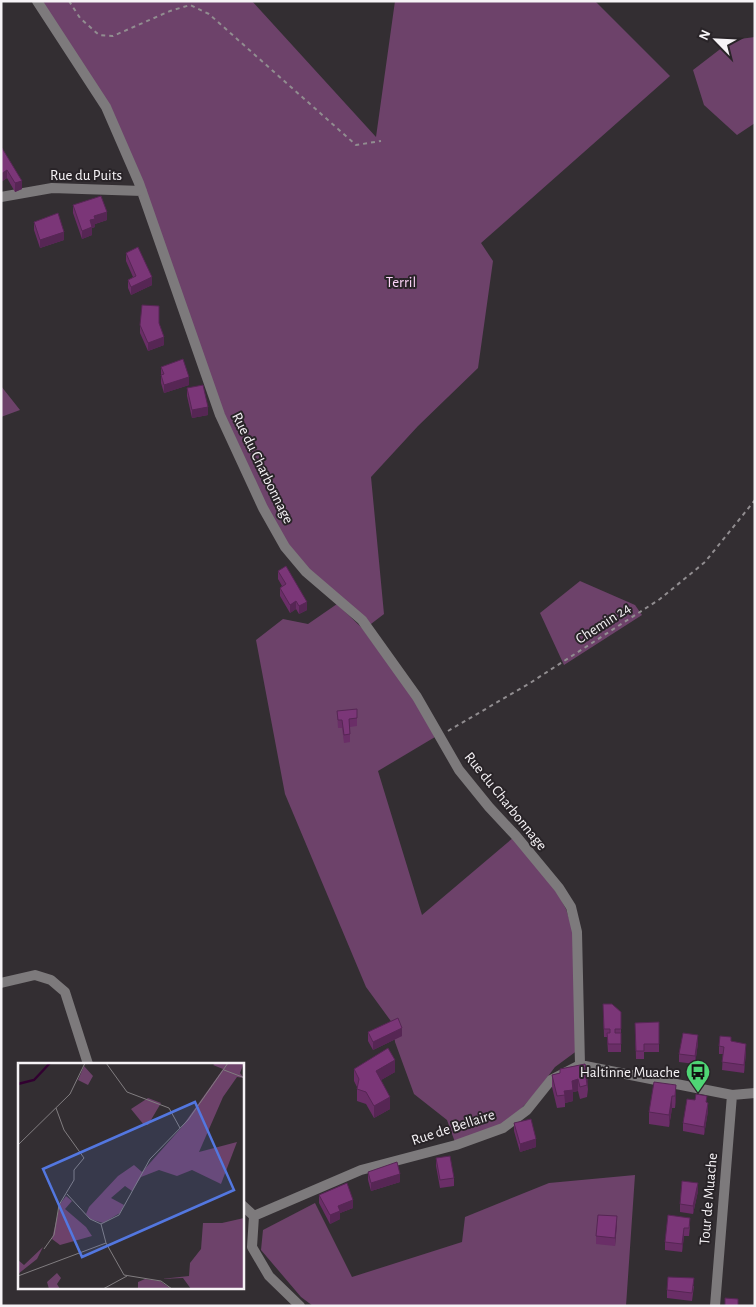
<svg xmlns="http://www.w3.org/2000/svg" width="756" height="1307" viewBox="0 0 756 1307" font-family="'Alegreya Sans',sans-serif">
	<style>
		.green { fill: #6d426a }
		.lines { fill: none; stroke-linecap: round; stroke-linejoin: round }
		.path { stroke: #918d90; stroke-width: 2; stroke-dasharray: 4 4; stroke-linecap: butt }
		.street { stroke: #7d7a7c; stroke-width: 10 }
		.wall { fill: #6a2e67 }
		.shaded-wall { fill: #562654 }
		.building { fill: #7b3678; stroke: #562654 }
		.labels { text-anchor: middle; stroke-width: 4; stroke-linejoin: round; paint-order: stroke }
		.street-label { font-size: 15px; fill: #f6f3f6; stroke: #292428 }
		.park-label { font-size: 15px; fill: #fbd3f7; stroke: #292428 }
		.poi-label { font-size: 15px; fill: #f6f3f6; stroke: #292428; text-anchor: end }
		.inset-river { fill: none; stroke: #310030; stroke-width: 2.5 }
		.inset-road { fill: none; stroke: #817d80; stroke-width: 1 }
		.view { fill: #5377e0; fill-opacity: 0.15; stroke: #5377e0; stroke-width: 2.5 }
		.inset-edge { fill: none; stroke: #f6f3f6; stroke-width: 2.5 }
	</style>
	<rect width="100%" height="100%" fill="#332e32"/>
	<path class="green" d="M40,1H252L376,137L395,1H595L670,76L481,243L493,261L478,368L418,426L371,477L384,614L367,627L285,547L220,415L106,107Z
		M755,37V123L737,135L704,105L693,70L732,40Z
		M1,386L20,410L1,417Z
		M580,581L635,605L642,615L564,665L540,613Z
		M337,604L362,628L413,698L435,737L378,771L422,915L514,837L558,894L566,909L575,937L578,1050L555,1067L533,1096L503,1128L456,1145L447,1120L414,1094L395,1042L393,1024L366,987L285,794L256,640L283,619L308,624Z
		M635,1175L626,1306H313L301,1297L261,1250L263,1230L315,1203L352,1277L462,1242L465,1217L549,1183Z"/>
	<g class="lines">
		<path class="path" d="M69,1L80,18L99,35L113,36L170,11L190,5L209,14L356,145L381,141
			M448,731L530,683L660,599L705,562L755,500"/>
		<path class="street" d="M37,1L106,107L139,183L220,415L263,508L285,547L306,572L362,620L417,697L459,770L489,807L516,836L559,888L571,907L577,932L580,1065
			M1,197L52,188L142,191
			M1,983L35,975L51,980L65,992L88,1064
			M242,1205L254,1216
			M254,1216L361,1170L456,1145L503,1128L527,1110L551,1080L580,1065L732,1095L755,1093
			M254,1216L252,1247L269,1276L300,1306
			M715,1306L732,1095"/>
	</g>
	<path class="wall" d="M1,148L22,189L15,192L7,178L1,182Z
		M73,205L107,220L95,224V227L92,228V235L82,239L73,213Z
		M34,222L64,240L40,248L34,230Z
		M126,253L152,285L131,295L128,288V280L133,277L126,261Z
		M159,324L164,345L148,351L140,333V325Z
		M161,367L189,385L164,393L161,383Z
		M187,388L208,415L192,418L187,396Z
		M278,571L307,610L299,614L296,609L290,613L280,596V588L282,586L278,579Z
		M337,711L357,718V726L350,727V742L344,743L342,728H338Z
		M603,1004L621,1012V1052H608L607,1037H604Z
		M659,1022V1052H644V1059H636L635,1023Z
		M368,1032L402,1036L373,1050L368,1041Z
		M731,1041L746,1052L744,1073L722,1070L723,1054H719V1046Z
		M698,1043L695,1064L679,1062V1054Z
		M585,1064L588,1089L587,1097L580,1099L578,1091L573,1092V1101L565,1103V1107L557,1108L552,1087V1075L560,1073V1069Z
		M354,1069L395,1072L381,1080L390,1109L374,1118L366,1104L357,1101V1087L354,1081Z
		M676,1085V1097L675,1108H672L669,1127L649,1124V1112Z
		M707,1103L708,1111L704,1135L683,1131V1123Z
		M514,1123L536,1147L520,1152L514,1131Z
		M436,1158L454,1178V1186L440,1188L436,1166Z
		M368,1172L400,1182L371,1191L368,1180Z
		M698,1191L693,1214L680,1212V1204Z
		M319,1195L353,1208L340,1213V1219L330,1224L319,1203Z
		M668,1215L690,1226L689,1236H684L682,1252L665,1250V1242Z
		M617,1224L615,1246L596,1244V1236Z
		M694,1286L692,1301L667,1298V1290Z"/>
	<path class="shaded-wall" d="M7,170V178L1,182V174Z
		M22,181V189L15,192V183Z
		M107,212V220L95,224V227L92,228V235L82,239V231L90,220L94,216Z
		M64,232V240L40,248V240Z
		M152,277V285L131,295V287Z
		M164,337V345L148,351V343Z
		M189,377V385L164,393V385Z
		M208,407V415L192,418V410Z
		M296,601V609L290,613V605Z
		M307,602V610L299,614V606Z
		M402,1028V1036L373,1050V1042Z
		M698,1035V1043L695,1064V1056Z
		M746,1044V1052L744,1073V1065Z
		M395,1060V1072L376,1083V1071Z
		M586,1077H588L587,1089V1085Z
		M578,1079V1091L573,1092V1101L565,1103L564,1091L572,1081Z
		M676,1085V1097L675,1108V1096Z
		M672,1096V1108L669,1127V1115Z
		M390,1097V1109L374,1118V1106Z
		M708,1103V1111L704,1135V1127Z
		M536,1139V1147L520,1152V1144Z
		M400,1174V1182L371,1191V1183Z
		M698,1183V1191L693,1214V1206Z
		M353,1200V1208L340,1213V1219L330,1224V1215L338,1206Z
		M617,1216V1224L615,1246V1238Z
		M684,1228V1236L682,1252V1244Z"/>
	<path class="building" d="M1,148H2L22,181L15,183L7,170L1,174Z
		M101,196L107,212L94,216L95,219L90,220L92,227L82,231L73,205Z
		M58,213L64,232L40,240L34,222Z
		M138,247L152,277L131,287L128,280L136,276L126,253Z
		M142,305L159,306V323L164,337L148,343L140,325Z
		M183,359L189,377L164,385L161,375L164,374L161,367Z
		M203,385L208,407L192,410L187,388Z
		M286,566L307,602L299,606L296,601L290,605L280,588L286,584L278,571Z
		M357,709V718L349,719L350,734L344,735L342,720H338L337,711Z
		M603,1004H612L621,1012V1029H615V1033H621V1044H608L607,1033H610V1029H604Z
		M398,1018L402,1028L373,1042L368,1032Z
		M659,1022V1044H644V1051H636L635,1023Z
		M683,1033L698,1035L695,1056L679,1054Z
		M720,1036L731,1037V1041L746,1044L744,1065L722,1062L724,1047L719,1046Z
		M388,1048L395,1060L376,1071L390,1097L374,1106L366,1092L357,1089L359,1079L354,1069Z
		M585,1064L588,1077H586L587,1085L580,1087L578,1079L572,1081L573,1090L564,1091L565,1095L557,1096L552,1075L560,1073V1069Z
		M654,1082L676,1085L675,1096H672L669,1115L649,1112Z
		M696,1094L707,1096L706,1102L708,1103L704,1127L683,1123L687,1099L695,1100Z
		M531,1119L536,1139L520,1144L514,1123Z
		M450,1156L454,1178L440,1180L436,1158Z
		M397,1162L400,1174L371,1183L368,1172Z
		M682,1181L698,1183L693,1206L680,1204Z
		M347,1183L353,1200L338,1206L340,1211L330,1215L319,1195Z
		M598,1215L617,1216L615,1238L596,1236Z
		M668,1215L690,1218L689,1228H684L682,1244L665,1242Z
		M668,1277L694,1278L692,1293L667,1290Z
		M725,1298L738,1299V1306H725Z"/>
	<defs>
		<symbol id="bus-pin" viewBox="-11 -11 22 30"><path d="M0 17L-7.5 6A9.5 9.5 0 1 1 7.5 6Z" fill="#4fd675" stroke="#292428"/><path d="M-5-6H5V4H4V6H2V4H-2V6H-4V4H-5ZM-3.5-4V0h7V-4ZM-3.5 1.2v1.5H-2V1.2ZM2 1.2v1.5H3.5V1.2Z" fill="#111"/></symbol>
	</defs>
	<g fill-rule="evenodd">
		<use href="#bus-pin" x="684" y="1058" width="28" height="38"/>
	</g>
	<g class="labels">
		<g class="street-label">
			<text x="86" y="180">Rue du Puits</text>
			<text transform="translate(263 468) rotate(64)" y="5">Rue du Charbonnage</text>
			<text transform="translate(603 623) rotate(-33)" y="5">Chemin 24</text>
			<text transform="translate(506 801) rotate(51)" y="5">Rue du Charbonnage</text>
			<text transform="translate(453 1127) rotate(-18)" y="5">Rue de Bellaire</text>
			<text transform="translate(708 1199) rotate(-85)" y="5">Tour de Muache</text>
		</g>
		<g class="park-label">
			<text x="401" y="287">Terril</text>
		</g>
		<g class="poi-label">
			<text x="680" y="1077">Haltinne Muache</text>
		</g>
	</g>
	<g transform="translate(18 1063)">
		<rect width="226" height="226" fill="#332e32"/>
		<path d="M198,0H226L222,10L226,15L219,14L205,34L181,89L219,79L203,121L174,107L159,113L141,107L123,114L114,128L107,123L93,135L106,142L102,150L85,160L72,156L68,151L71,144L100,113L116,102L124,109L163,65L205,6L195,2ZM66,3L75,13L70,22L60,17ZM130,35L143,40L130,62H126L113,46ZM48,133L54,138L47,146L68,164L74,173L42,182L34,176L42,141ZM226,155V226H173L165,215L143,216L171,213L172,200L183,186L185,160H204ZM25,184L19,196L0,211V197L6,202ZM39,210L43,215L39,221L42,226H31L29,219ZM127,216L142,218L153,226H120V219Z" fill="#6d426a"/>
		<path class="inset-river" d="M0,21L16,17L32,0"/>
		<path class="inset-road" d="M88,0L109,29L151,45L162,65M206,7L227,15M0,82L52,31L67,0M49,131L72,156L83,161L88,180L106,212L143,218L154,226M83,161L101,152L132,96L170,57L210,0M26,186L36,172L41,142L56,117V107L66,95L46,67L38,45M0,213L88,180M85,226L109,213"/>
		<path class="view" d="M177,39L216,127L64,194L25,106Z"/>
		<rect width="226" height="226" class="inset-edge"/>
	</g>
	<rect width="756" height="1307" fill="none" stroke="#f6f3f6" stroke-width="5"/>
	<g transform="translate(716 40) rotate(294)" stroke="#292428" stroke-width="4" paint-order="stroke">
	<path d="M0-4L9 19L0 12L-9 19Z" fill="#f6f3f6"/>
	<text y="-8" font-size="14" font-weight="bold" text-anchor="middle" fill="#f6f3f6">N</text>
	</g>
</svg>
